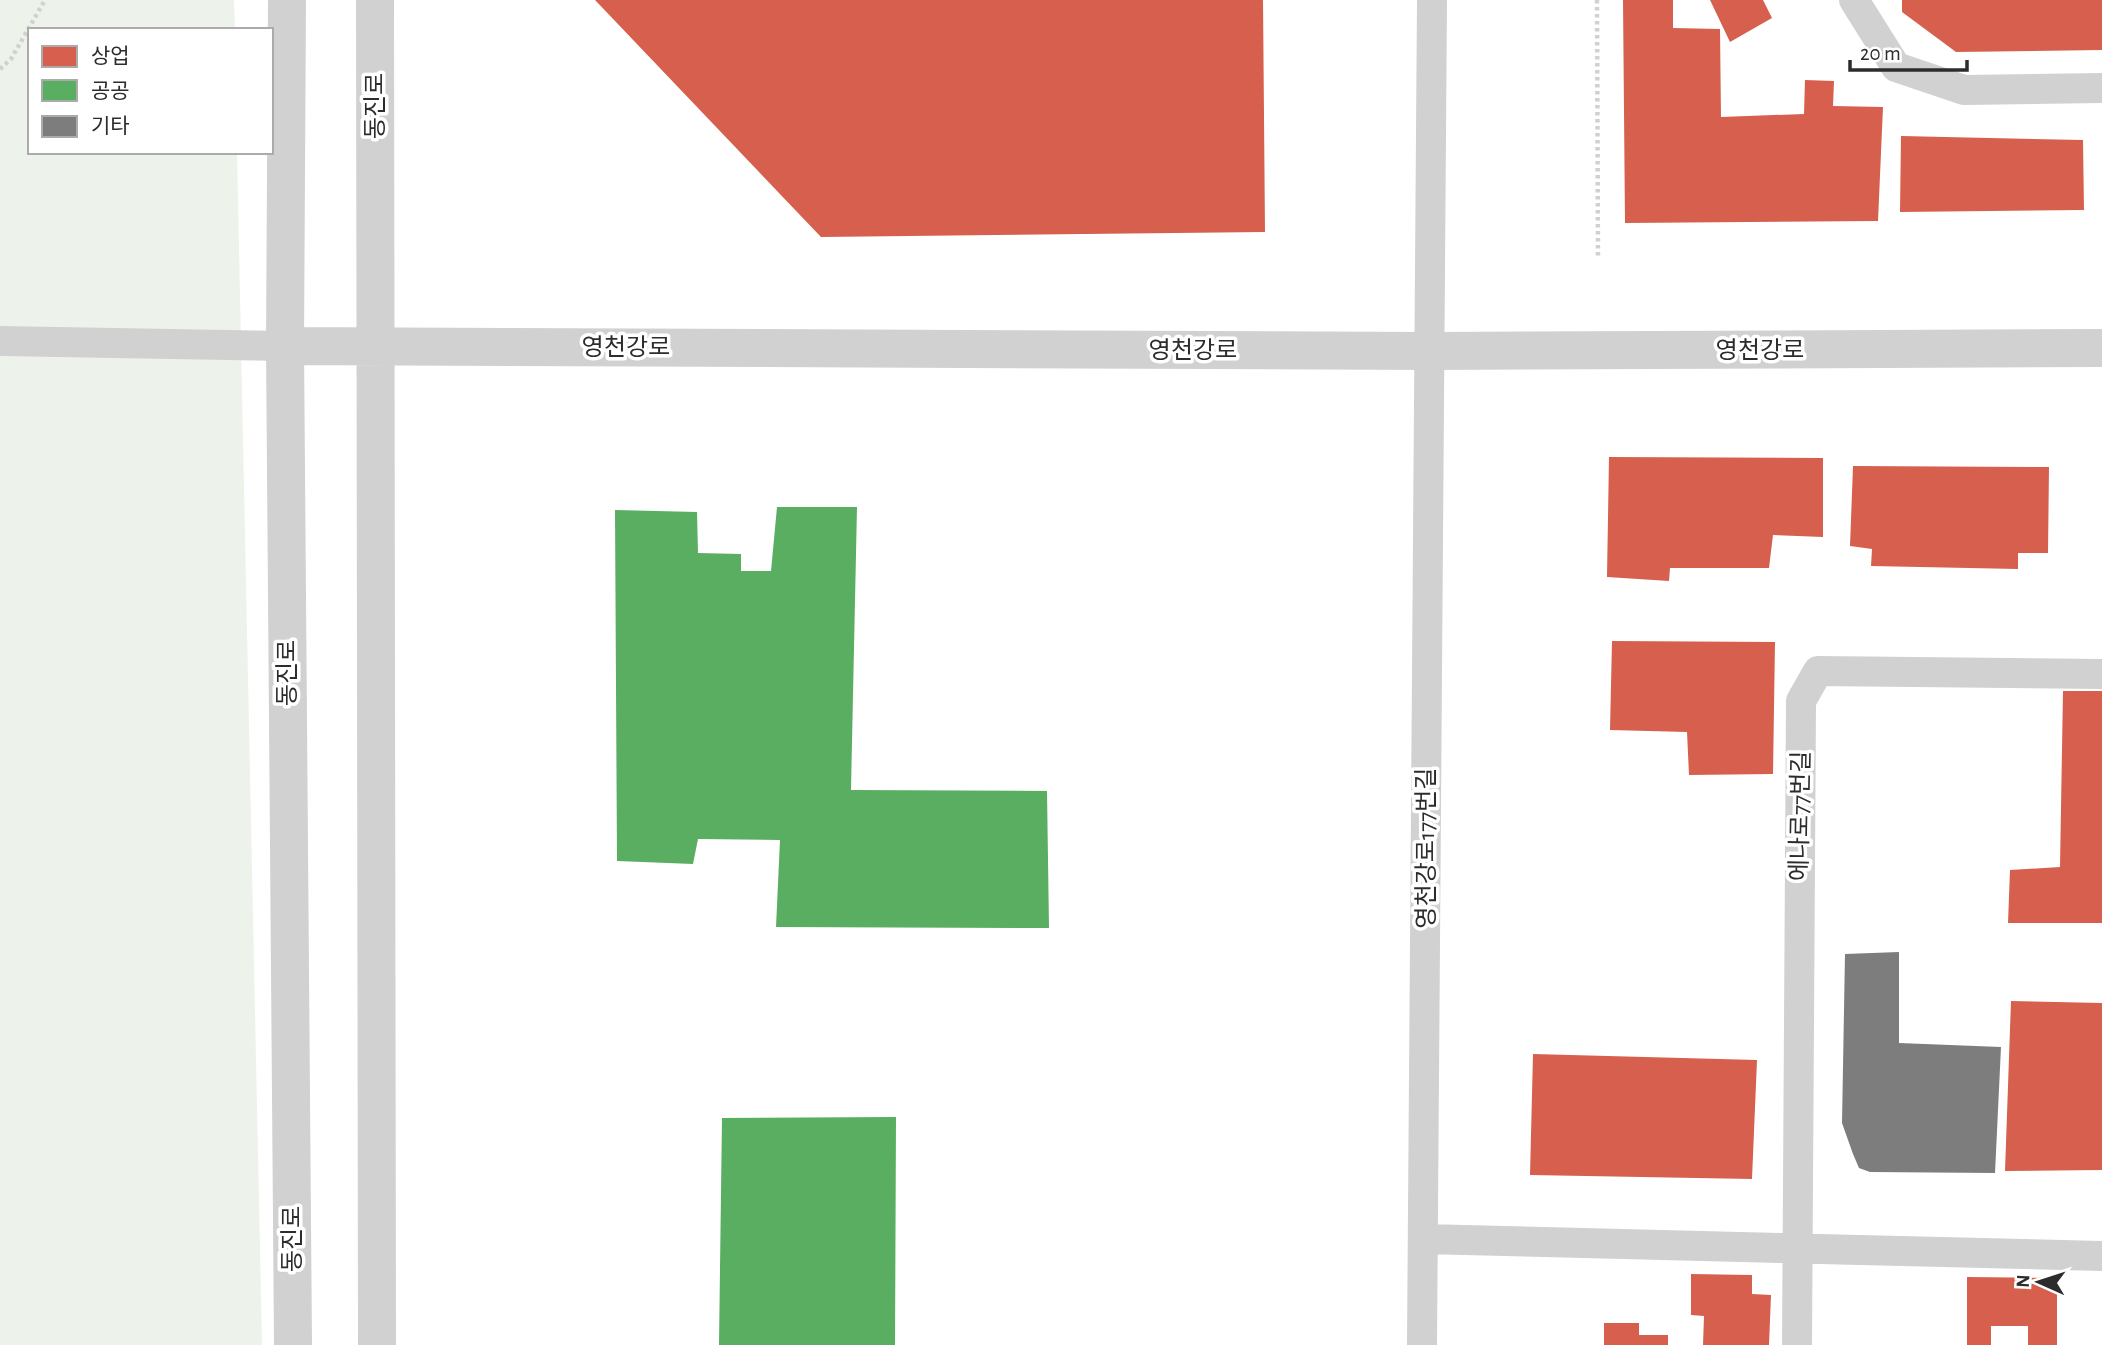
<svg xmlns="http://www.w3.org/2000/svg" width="2102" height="1345" viewBox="0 0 2102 1345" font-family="'Alegreya Sans','Noto Sans KR',sans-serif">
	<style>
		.green { fill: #edf3ea }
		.shops { fill: #d6604d }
		.public { fill: #5aae61 }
		.building { fill: #7d7d7d }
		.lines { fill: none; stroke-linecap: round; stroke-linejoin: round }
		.path { stroke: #d1d1d1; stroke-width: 4.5; stroke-dasharray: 3.5 3.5; stroke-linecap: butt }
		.minor { stroke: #d1d1d1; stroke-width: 30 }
		.tertiary { stroke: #d1d1d1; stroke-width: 38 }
		.labels { text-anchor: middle; stroke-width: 7; stroke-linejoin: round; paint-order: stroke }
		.street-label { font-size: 24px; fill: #2c2c2c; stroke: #fff }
	</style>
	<rect width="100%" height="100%" fill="#fff"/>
	<path class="green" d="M0,0H234L235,30H30V152H237L262,1345H0Z"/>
	<path class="shops" d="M595,0H1263L1265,232L821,237Z
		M1623,0H1673V28L1720,29L1721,117L1804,114L1805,80L1834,81L1833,106L1883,107L1878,221L1625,223Z
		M1710,0H1763L1772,18L1730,42Z
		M1902,0H2102V50L1956,52L1902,12Z
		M1901,136L2083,140L2084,210L1900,212Z
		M1609,457L1823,458V537L1773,535L1769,568H1670L1669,581L1607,577Z
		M1853,466L2049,467L2048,553H2018V569L1871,566L1872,549L1850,546Z
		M1612,641L1775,642L1773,774L1689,775L1687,732L1610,730Z
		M2063,691H2102V923H2008L2010,870L2060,867Z
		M2011,1001L2102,1003V1170L2005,1171Z
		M1533,1054L1757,1060L1752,1179L1530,1175Z
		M1691,1274L1752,1275V1294L1771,1295L1769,1345H1703L1704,1316L1691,1315Z
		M1967,1277L2057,1278V1345H2028V1326H1991V1345H1967Z
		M1604,1323H1639V1335H1668V1345H1604Z"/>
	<path class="public" d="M777,507H857L851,790L1047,791L1049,928L776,927L780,840L698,839L693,864L617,861L615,510L697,512L698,553L741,554V571H771Z
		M896,1117L895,1345H719L722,1118Z"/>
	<path class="building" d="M1899,952V1043L2001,1047L1995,1173L1870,1172L1859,1168L1853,1154L1842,1123L1845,954Z"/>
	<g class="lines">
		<path class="path" d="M1597,0L1598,259
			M0,69L11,59L45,0"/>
		<path class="minor" d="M1854,0L1896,67L1964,90L2102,88
			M0,341L285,346
			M1423,1239L2102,1256
			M1422,1345L1432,0
			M1797,1345L1801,701L1818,671L2102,674"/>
		<path class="tertiary" d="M287,0L285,346L293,1345
			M375,0L377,1345
			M285,346L1430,351L2102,348"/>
	</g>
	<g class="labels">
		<g class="street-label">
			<text transform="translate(375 106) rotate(-90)" y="8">동진로</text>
			<text x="626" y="355">영천강로</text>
			<text x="1193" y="358">영천강로</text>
			<text x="1760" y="358">영천강로</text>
			<text transform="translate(287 673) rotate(-90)" y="8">동진로</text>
			<text transform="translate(1800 816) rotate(-89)" y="8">에나로77번길</text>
			<text transform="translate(1426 848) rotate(-90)" y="8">영천강로177번길</text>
			<text transform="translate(292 1239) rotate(-90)" y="8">동진로</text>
		</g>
	</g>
	<rect x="28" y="28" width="245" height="126" fill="#ffffff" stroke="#ababab" stroke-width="2"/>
	<rect x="42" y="46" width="35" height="21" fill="#d6604d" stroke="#ababab" stroke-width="2"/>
	<text x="91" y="63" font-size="21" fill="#2c2c2c">상업</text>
	<rect x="42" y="80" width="35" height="21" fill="#5aae61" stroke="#ababab" stroke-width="2"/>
	<text x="91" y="98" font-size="21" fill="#2c2c2c">공공</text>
	<rect x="42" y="116" width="35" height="21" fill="#7d7d7d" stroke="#ababab" stroke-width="2"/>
	<text x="91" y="133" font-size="21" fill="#2c2c2c">기타</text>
	<g transform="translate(2039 1282) rotate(273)" stroke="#ffffff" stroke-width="5" paint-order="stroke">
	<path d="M0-5L12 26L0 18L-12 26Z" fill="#2c2c2c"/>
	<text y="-10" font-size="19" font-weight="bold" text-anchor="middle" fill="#2c2c2c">N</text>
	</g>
	<path d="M1850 60v10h117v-10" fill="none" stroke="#2c2c2c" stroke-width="3.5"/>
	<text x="1860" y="60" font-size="21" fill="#2c2c2c" stroke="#ffffff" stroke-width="5" paint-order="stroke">20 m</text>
</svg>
